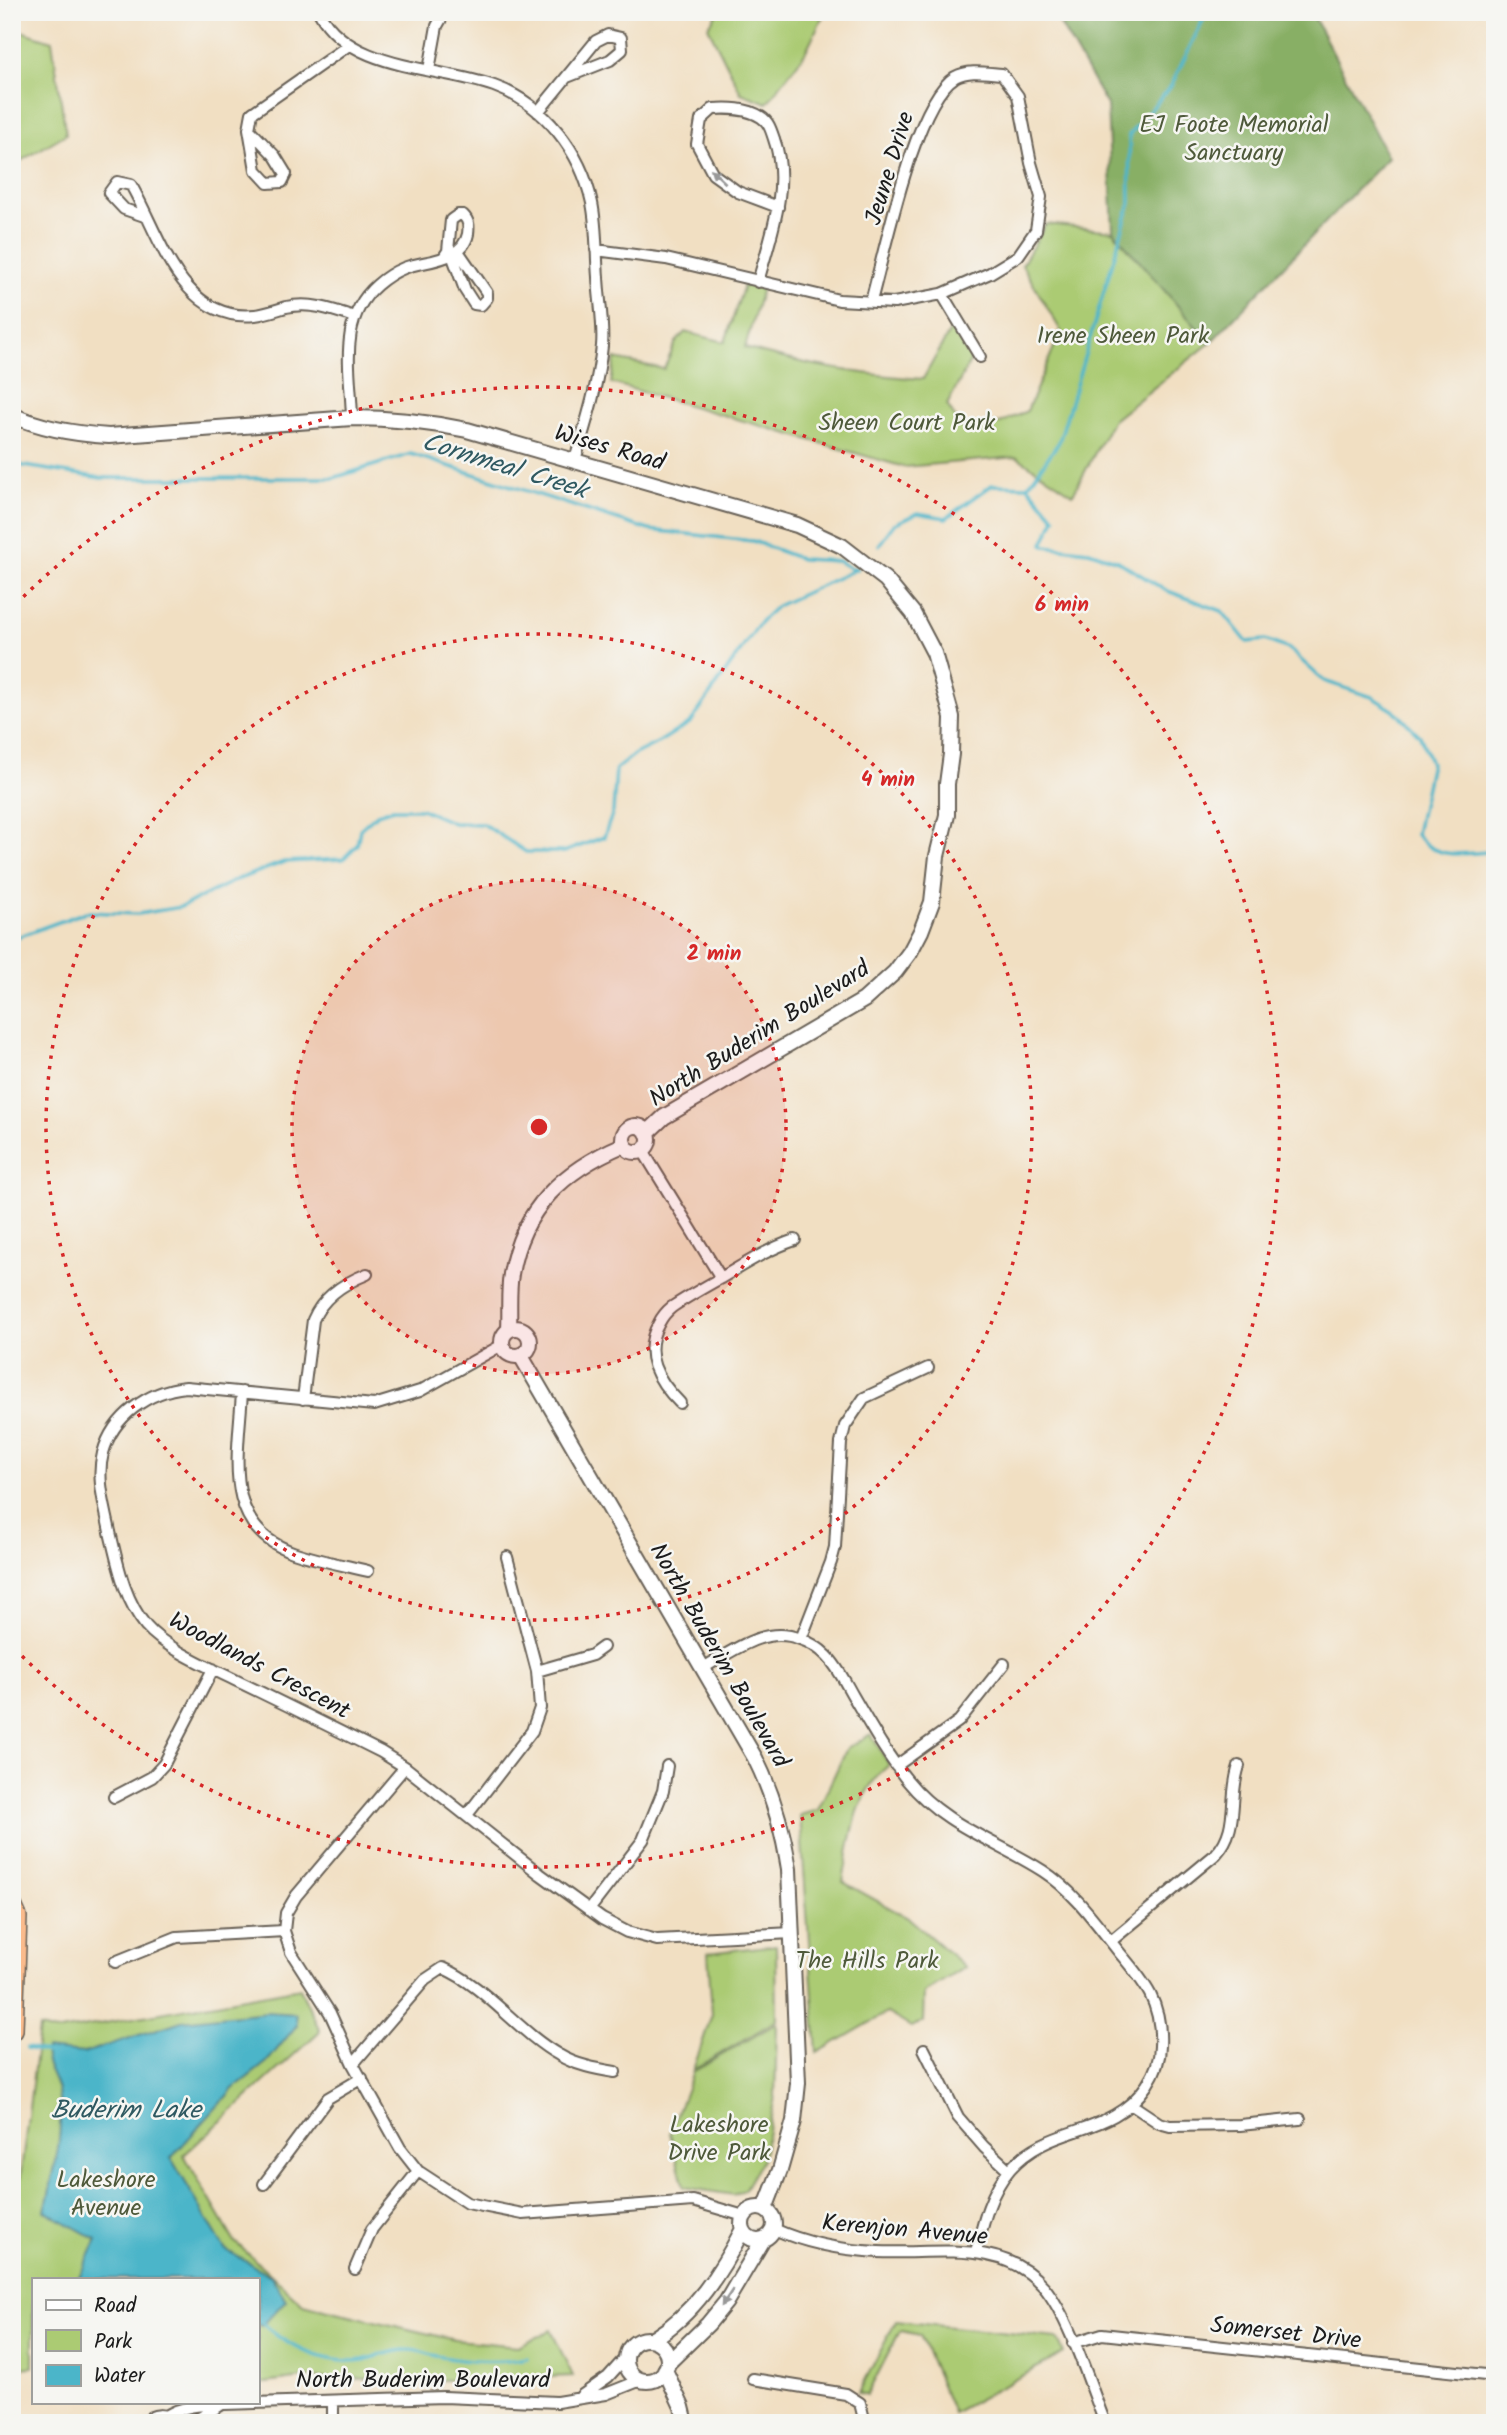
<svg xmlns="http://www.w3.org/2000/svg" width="1507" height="2435" viewBox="0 0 1507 2435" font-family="Kalam,sans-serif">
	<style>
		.green { fill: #abcb73; stroke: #647448; stroke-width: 2 }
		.forest { fill: #88af65; stroke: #526640; stroke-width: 2 }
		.water { fill: #4bb5c9; stroke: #346872; stroke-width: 2 }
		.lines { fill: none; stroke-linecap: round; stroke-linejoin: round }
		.stream { stroke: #4bb5c9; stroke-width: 3.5 }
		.minor-casing { stroke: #676056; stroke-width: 14 }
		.tertiary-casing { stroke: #676056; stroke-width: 18 }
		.motorway-casing { stroke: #676056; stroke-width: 24 }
		.minor { stroke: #fff; stroke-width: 10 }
		.tertiary { stroke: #fff; stroke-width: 14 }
		.motorway { stroke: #fabb8c; stroke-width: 21 }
		.oneway { fill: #999 }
		.ring { fill: none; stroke: #d62828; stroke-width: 3.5; stroke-dasharray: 3.5 7 }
		.labels { text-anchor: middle; stroke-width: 5; stroke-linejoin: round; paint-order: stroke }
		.park-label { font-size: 24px; fill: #4e593a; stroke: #f6f6f2 }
		.street-label { font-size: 24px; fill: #1c1c1c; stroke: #f6f6f2 }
		.water-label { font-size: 26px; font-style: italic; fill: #2f5961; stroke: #f6f6f2 }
		.centre { fill: #d62828; stroke: #f6f6f2; stroke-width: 3.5 }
		.ring-label { font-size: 21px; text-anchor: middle; font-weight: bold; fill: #d62828; stroke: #f6f6f2; stroke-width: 5; stroke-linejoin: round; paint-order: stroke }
	</style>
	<rect width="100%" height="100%" fill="#f6f6f2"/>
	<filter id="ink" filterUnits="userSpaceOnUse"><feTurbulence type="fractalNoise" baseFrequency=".0143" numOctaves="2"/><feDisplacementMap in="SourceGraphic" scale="14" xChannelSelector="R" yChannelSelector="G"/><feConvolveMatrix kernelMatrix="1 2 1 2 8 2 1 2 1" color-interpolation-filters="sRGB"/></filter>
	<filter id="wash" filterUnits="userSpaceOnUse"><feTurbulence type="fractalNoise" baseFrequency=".00686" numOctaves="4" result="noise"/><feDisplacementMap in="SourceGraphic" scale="28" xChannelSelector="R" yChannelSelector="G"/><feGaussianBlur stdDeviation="1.57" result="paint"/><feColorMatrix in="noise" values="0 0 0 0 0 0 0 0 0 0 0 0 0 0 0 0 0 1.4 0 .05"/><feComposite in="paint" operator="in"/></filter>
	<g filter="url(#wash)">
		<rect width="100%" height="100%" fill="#f1dfc2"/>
		<path class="green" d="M718,12H825L805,53L767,103L741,93L708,27Z
			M12,28L52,41L66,134L12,166Z
			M1046,224L1113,231L1210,343L1112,421L1073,494L1017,457L904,467L611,383L615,359L664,369L676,342L685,332L725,342L744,285L762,288L745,348C803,365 863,375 923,379L954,324L974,354L947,405L962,428L1000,423L1027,411L1061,331L1022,265Z
			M871,1734L889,1765C854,1793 851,1840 843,1882L910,1919L965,1967L924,1993L923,2022L911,2027L887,2013L817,2053L800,1815L818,1810L847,1748Z
			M776,1945L777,2020L693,2070L712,2014L708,1953Z
			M300,1988L320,2031L184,2155L234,2241L303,2304L455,2340L518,2346L551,2330L573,2376L457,2380L303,2378L257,2384V2279H33V2367L12,2368V2244L39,2028L55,2032Z
			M777,2023L775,2097L762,2160L744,2190L733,2195L684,2187L670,2133L693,2072Z
			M896,2321L1057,2338L1064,2353L953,2413L920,2335L900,2331L867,2395L859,2392Z"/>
		<path class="forest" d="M1053,12H1324L1315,19L1388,157L1210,343L1113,231L1107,105Z"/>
		<path class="water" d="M267,2012L296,2014L297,2025L267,2062L233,2089L171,2158L225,2249L271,2276L286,2300L262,2326L257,2324V2279H78L97,2240L45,2211C54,2171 65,2132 58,2091C55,2077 43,2063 46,2049L84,2053L182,2021Z"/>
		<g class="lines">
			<path class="stream" d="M12,464L101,478H333L411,454L649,530L753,541L801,559L838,561L850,568H855
				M1028,486L1059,442L1130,204L1129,135L1171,86L1207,12
				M879,545L894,524L918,513L946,518L992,485L1028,486L1055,518L1043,544L1045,546L1089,551L1118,561L1165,590L1222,611L1247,642L1265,640L1289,649L1324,681L1372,697L1396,712L1420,736L1431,763L1416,834C1436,861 1461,853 1491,852L1495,854
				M12,939L86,912L138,914L181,907L236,880L284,862L343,859L357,845L360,829L377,814L393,809H421L453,823L483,824L526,852H564L604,837L613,812L616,769L635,754L659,742L691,722L762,620L777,606L857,569
				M27,2048L47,2053
				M257,2318C282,2345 325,2366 363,2360C378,2357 394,2349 410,2350C419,2350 428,2354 436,2356C466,2362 497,2364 527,2358"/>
		</g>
	</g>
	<g filter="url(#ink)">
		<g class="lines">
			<defs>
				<path id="minor" d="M319,12C350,71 438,66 494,86C545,104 581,152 592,203C597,227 596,253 598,277C599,300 604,324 602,346C598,385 586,423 575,460
					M429,70L437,26L445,12
					M538,112L596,41L608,35L621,38L622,50L610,60L567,77
					M249,129L275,156L286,174L282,182L268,183L256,170L249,129L252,113L349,45
					M147,217L124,209L109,193L117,182L131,185C160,235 181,323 255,315C265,314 276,310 286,307C310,302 331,309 354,317
					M450,249L465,290L474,304L481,305L487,298V293L458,251
					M596,250L666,259L839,300L894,303L942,294L990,273L1018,256L1036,230L1041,197L1031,163L1018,96L1002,74C987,73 969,69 955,77C914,103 885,252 871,301
					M758,282C770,237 791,186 774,139C771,130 769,122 761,117C747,108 729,108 713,109L701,120L697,144L713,174L738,192L778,207
					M942,294L980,357
					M352,418C351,372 337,320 377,285C385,278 394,272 404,268C425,260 462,262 468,234C469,226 469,221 463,215H458L451,220L448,251L444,257
					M643,1151L721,1278
					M502,1345L420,1391L374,1405L186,1387C148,1391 113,1416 103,1453C96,1479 105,1506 110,1532C118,1565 124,1599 146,1626C166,1649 209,1667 237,1681C285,1704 333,1728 381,1752L405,1767L540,1874L602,1919L627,1932L657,1940L792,1933
					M242,1392C239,1452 220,1527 293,1552C317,1560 343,1565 368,1571
					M303,1399L313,1320C323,1296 344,1283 367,1274
					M680,1403C658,1381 641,1354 659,1323C662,1317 667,1311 672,1307C687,1297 703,1288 719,1279C743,1265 768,1249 795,1240
					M801,1639L831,1562L835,1547L841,1443L845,1426L864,1398L928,1368
					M703,1668C733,1651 765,1625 800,1639C810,1642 820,1649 827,1656C838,1667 845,1682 853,1696C870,1725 886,1754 907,1780C943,1825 996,1841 1043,1871C1074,1891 1096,1923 1119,1952C1130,1965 1142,1979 1150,1994C1158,2010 1161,2029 1160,2046C1160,2060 1155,2073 1147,2085C1111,2139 1051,2122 1010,2169C990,2192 983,2223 976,2252
					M537,1671L592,1655L603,1647
					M896,1766L959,1721L1004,1664
					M405,1767L296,1896L286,1913L284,1931L291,1952L330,2013L353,2064L400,2148L418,2171L467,2203L523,2214L693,2201L744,2216
					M114,1797L152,1777L164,1764L213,1669
					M467,1815L532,1731L540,1708L537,1671L507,1557
					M589,1910L643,1840L663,1791L667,1766
					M1111,1941L1216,1854C1240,1828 1228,1798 1239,1766
					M115,1962L177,1937L284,1931
					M924,2049L958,2117L984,2147L1009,2170
					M353,2064L425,1980L443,1968C487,1987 517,2031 559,2055C575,2065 597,2069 615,2072
					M1132,2105L1159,2123L1170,2126L1240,2125L1300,2119
					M264,2184L328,2098L362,2078
					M774,2229C807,2244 841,2250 878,2252C934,2255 1002,2238 1044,2287C1069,2317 1090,2385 1105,2423
					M355,2269L372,2229L418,2171
					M1073,2343L1102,2334L1495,2376
					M753,2379L846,2394L860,2403L865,2423
					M581,2396L608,2377L626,2357
					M333,2401V2423
					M166,2416C184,2405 203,2405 224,2404L444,2397L557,2402L606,2394L641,2380
					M143,2423C153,2413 165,2412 175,2423
					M191,2423L221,2405"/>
				<path id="tertiary" d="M12,415C43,429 75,434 109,436L352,418C392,418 428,422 467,430L797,525L842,546L886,580L913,613L934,653L952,717L951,754L947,784V815L937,856L932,902L921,931L910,952L895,972L864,1000L664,1117L647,1133
					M623 1139a13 13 0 1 1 26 0a13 13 0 1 1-26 0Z
					M502 1342a14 14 0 1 1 28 0a14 14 0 1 1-28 0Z
					M509,1329C510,1311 508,1292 511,1274C522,1208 564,1170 623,1145
					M521,1356L755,1758C773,1794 783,1830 789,1869L798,2083L794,2121L780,2170L765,2209
					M742 2224a16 16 0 1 1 32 0a16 16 0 1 1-32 0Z
					M653,2339C694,2314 721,2272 743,2229
					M626 2360a21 21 0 1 1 42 0a21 21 0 1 1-42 0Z
					M668,2363L708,2324L726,2302L763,2240
					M665,2370L682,2407L686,2423"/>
				<path id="motorway" d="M12,1908L16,1917L12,2030"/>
			</defs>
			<use href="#minor" class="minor-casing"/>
			<use href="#tertiary" class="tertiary-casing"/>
			<use href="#motorway" class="motorway-casing"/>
			<use href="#minor" class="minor"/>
			<use href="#tertiary" class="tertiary"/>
			<use href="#motorway" class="motorway"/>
		</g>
		<defs><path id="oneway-solid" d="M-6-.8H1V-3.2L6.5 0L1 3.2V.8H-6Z" transform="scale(1.75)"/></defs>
		<g class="oneway">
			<use href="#oneway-solid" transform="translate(718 176) rotate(-136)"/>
			<use href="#oneway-solid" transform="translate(727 2298) rotate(124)"/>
		</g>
	</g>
	<circle cx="539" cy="1127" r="247" fill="#d62828" fill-opacity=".12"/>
	<g class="ring">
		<circle cx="539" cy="1127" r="247"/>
		<circle cx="539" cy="1127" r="493"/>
		<path d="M16 604A740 740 0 1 1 16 1650"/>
	</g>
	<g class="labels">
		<g class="park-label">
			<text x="1234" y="132">EJ Foote Memorial<tspan x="1234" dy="28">Sanctuary</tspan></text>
			<text x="1123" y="343">Irene Sheen Park</text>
			<text x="907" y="430">Sheen Court Park</text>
			<text x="867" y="1968">The Hills Park</text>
			<text x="719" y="2132">Lakeshore<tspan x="719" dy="28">Drive Park</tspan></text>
			<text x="106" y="2187">Lakeshore<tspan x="106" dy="28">Avenue</tspan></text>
		</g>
		<g class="street-label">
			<text transform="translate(889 168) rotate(-73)" y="8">Jeune Drive</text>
			<text transform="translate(610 447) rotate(16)" y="8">Wises Road</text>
			<text transform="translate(759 1033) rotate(-32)" y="8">North Buderim Boulevard</text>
			<text transform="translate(720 1655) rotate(60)" y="8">North Buderim Boulevard</text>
			<text transform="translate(260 1665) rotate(28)" y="8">Woodlands Crescent</text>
			<text transform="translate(905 2229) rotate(5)" y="8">Kerenjon Avenue</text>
			<text transform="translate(1286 2332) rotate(6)" y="8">Somerset Drive</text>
			<text x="423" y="2387">North Buderim Boulevard</text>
		</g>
		<g class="water-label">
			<text transform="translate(505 465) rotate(17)" y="9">Cornmeal Creek</text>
			<text x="126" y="2118">Buderim Lake</text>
		</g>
	</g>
	<circle cx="539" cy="1127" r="10" class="centre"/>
	<g class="ring-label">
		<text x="1062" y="611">6 min</text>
		<text x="888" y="786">4 min</text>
		<text x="714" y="960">2 min</text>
	</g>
	<rect width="1507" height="2435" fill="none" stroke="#f6f6f2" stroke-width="42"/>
	<rect x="32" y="2278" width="228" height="126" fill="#f6f6f2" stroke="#9f9f9c" stroke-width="2"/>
	<rect x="46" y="2300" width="35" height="10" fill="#ffffff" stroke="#9f9f9c" stroke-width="2"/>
	<text x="94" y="2312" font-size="21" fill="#1c1c1c">Road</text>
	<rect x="46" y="2330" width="35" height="21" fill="#abcb73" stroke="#9f9f9c" stroke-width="2"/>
	<text x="94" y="2348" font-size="21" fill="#1c1c1c">Park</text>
	<rect x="46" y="2365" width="35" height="21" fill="#4bb5c9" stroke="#9f9f9c" stroke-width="2"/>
	<text x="94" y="2382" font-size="21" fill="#1c1c1c">Water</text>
</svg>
